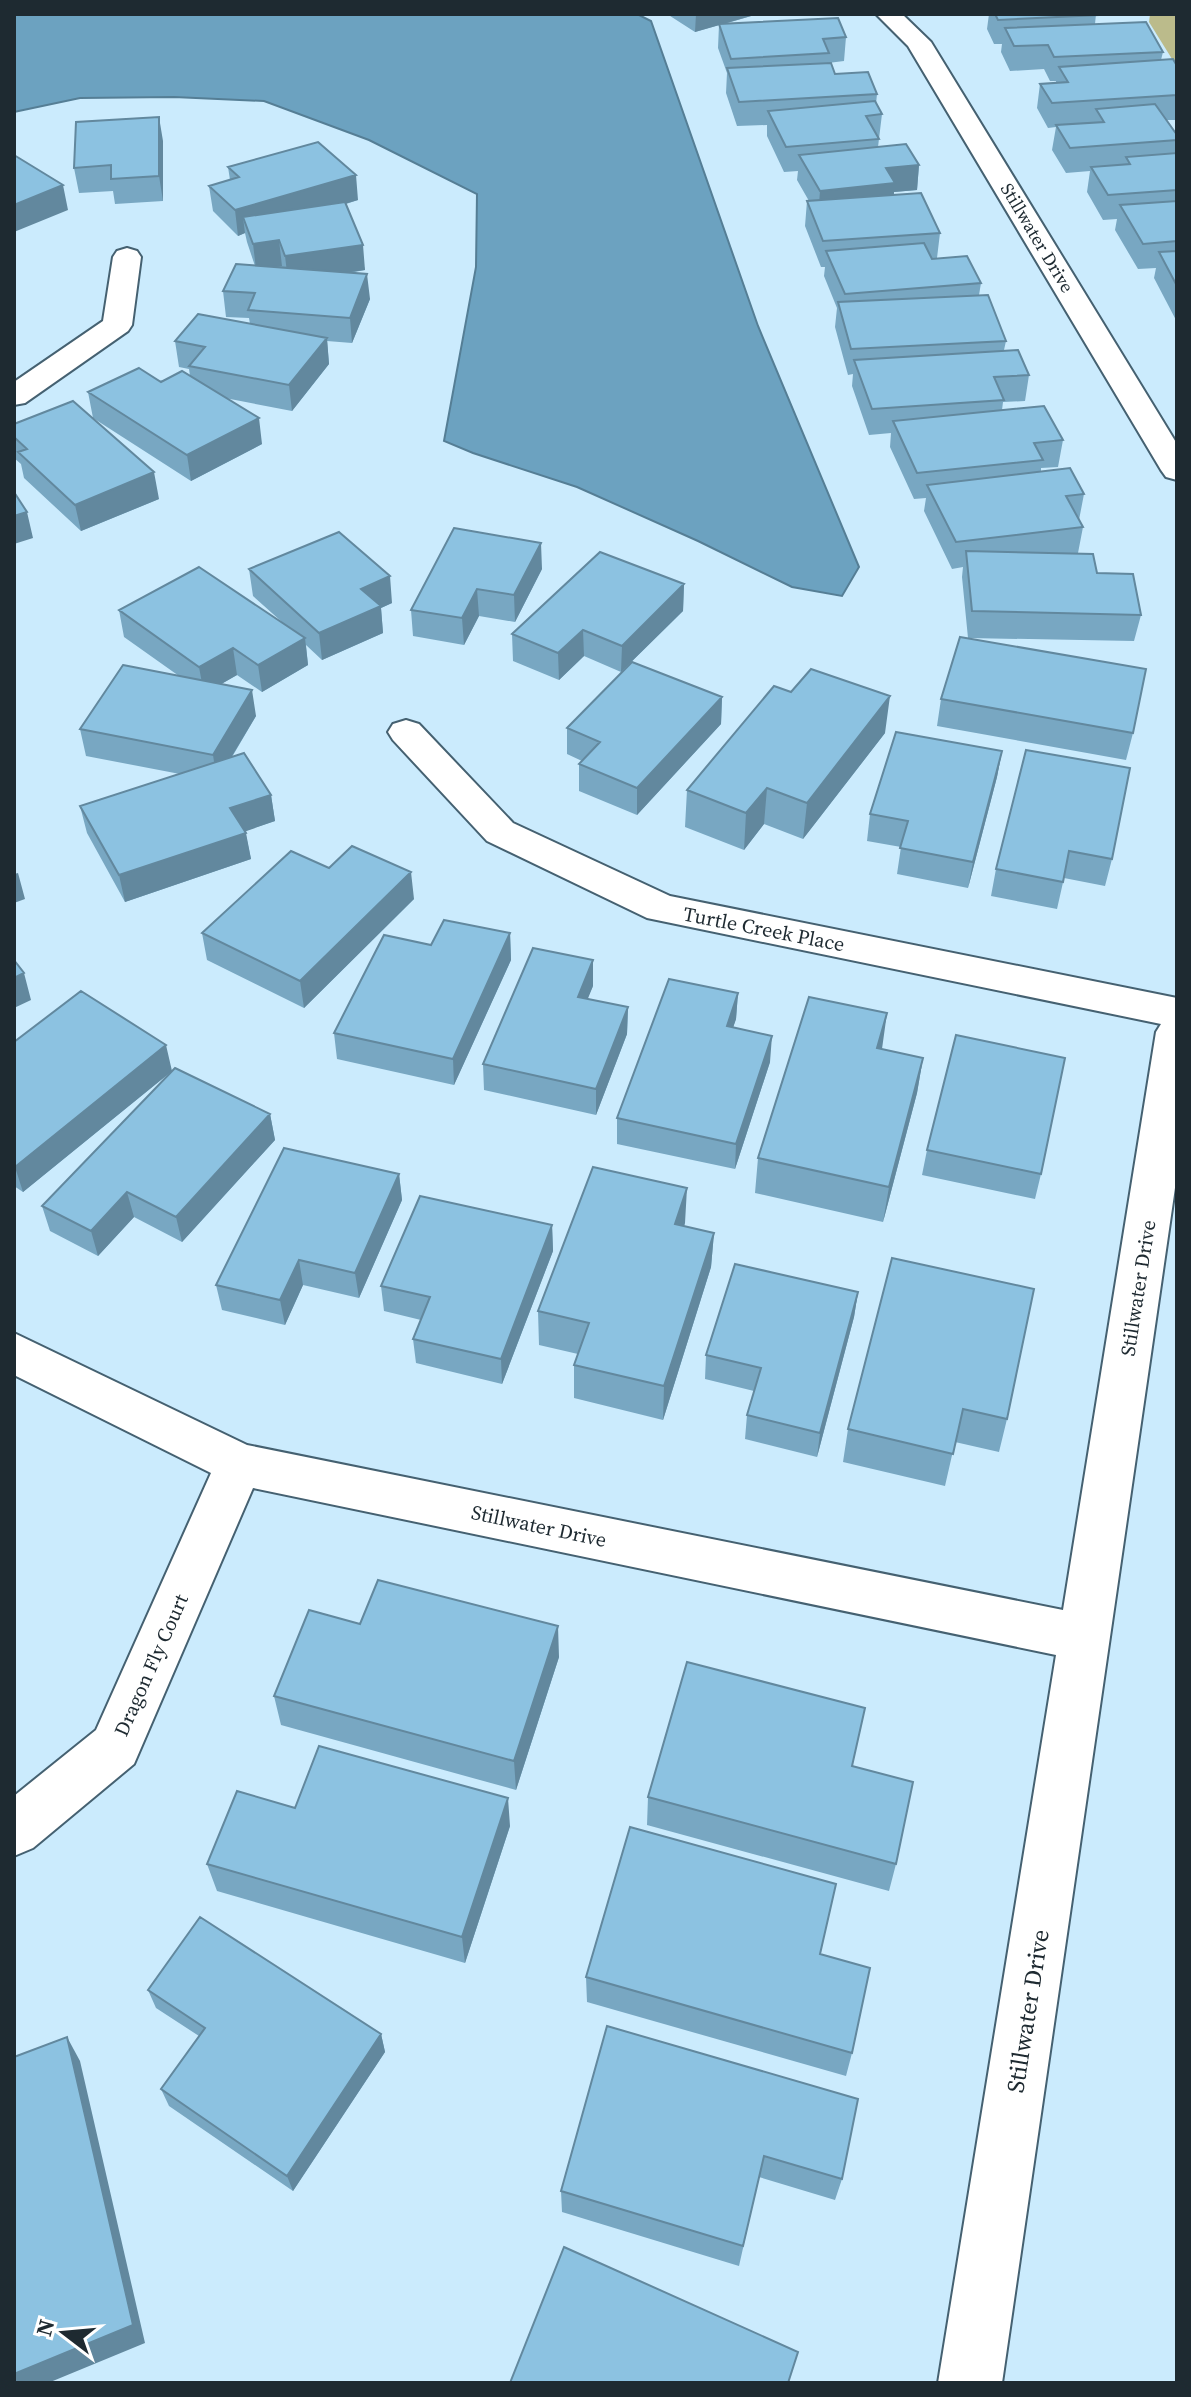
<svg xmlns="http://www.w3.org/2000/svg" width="1191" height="2397" viewBox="0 0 1191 2397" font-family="'Source Serif 4',serif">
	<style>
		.green { fill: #bbbb8b }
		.water { fill: #6ca2c0; stroke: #557e95; stroke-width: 2 }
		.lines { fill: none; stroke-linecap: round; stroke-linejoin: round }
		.minor-casing { stroke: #456171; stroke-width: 4 }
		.minor { fill: #fff; fill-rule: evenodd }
		.wall { fill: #78a7c2 }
		.shaded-wall { fill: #62889e }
		.building { fill: #8cc2e1; stroke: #62889e; stroke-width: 2 }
		.labels { text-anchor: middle; stroke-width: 6; stroke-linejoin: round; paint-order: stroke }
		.far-street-label { font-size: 18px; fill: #1e2a31; stroke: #fff }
		.street-label { font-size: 20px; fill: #1e2a31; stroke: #fff }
		.near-street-label { font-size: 24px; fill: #1e2a31; stroke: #fff }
	</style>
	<rect width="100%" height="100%" fill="#cbebfd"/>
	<path class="green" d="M1150,14H1177V67L1149,22Z"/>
	<path class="water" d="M14,14H637L651,21L758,326L859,567L842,596L792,587L698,541L577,487L473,453L444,441L476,267L477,194L369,140L264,101L174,97L80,98L14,112Z"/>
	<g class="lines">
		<defs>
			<path id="minor" d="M876,14H902L931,42L1177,444V480L1166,477L1161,470L908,46Z
				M127,248L137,251L141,257L132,325L128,331L25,403L14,405V382L103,321L113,257L117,251Z
				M406,720L419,724L513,823L670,896L1177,998V1174L1002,2383H938L1056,1655L253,1488L134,1764L33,1848L14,1856V1796L96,1730L211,1473L14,1375V1333L247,1445L1063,1610L1156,1032L1161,1024L647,918L487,841L393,740L388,732L393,724Z"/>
		</defs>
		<use href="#minor" class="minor-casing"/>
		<use href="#minor" class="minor"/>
	</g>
	<path class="wall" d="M667,14H758L724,24L846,37L844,61L828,63L835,74L877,94L876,104L882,114L878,147L919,165L917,190L894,192V195L940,233L937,258L981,283L979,295L1006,341L1004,350L1029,375L1025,401L1003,402L1002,410L1063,440L1058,467L1041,468V472L1084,494L1079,520L1083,527L1078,553L1141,615L1134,641L968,638L962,577L963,567L952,569L924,511L926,498L914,499L890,447L891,433L869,435L852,386L853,374L848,375L835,327L837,308L824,276L825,267H821L805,226L807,201H809L797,180L798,171L784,172L767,136V125L737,126L726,93L727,73L718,48L719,25L695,32Z
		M989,14H1096L1095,24L1163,52L1161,60L1177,66V120H1167L1177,135V322L1154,278L1156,268L1138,269L1115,230L1117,219L1103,220L1087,192L1090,171L1066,173L1052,150L1056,127L1048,128L1037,108L1040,84L1056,83V81H1050L1044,69L1010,71L1001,52L1002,44H994L987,29Z
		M163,141V201L115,204L113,191L79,193L74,168Z
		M228,167L358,200L346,204L365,270L349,273L370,299L352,343L327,341L329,364L292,411L225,398L262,444L191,481L93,418L88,392L190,376L189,369L179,367L175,341L250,324L249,318L226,317L223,291L255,266L247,242L245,233L238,236L213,211L209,186L230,180Z
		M14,424L159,499L81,531L24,478L21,464L14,458Z
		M249,569L392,603L381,608L383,633L322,660L306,645L308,665L262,692L237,675L221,684L256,716L232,757L271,795L275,821L245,831L251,859L125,902L87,833L80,806L180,774L86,756L80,729L179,676L124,637L119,610L282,622L253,596Z
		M542,569L515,622L479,616L464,645L413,636L411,610Z
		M684,584L683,611L621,672L584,656L559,680L513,661L512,634Z
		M791,692L885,733L803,839L764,824L744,850L685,827L687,790Z
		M722,697L721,724L637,815L579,791V764L582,761L567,754V728Z
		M941,699L1133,733L1126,760L937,726Z
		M1026,750L1112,859L1105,886L1064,878L1057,909L991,896L996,869Z
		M1002,751L997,777L968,888L897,874L901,847L867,841L870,814Z
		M329,868L414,899L304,1008L207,960L202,933Z
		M510,933L511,960L454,1085L337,1059L334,1033L431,945Z
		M593,986L587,999L628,1007L627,1034L596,1115L484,1090L483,1064Z
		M738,993L736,1019L733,1027L770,1062L735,1169L617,1144V1118Z
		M14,1042L172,1071L23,1192L14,1186Z
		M882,1049L923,1058L917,1093L883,1222L755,1193L758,1158Z
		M270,1114L275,1140L182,1242L134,1217L98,1256L50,1231L42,1206Z
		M927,1150L1041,1174L1035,1199L922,1175Z
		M399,1174L402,1200L359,1298L303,1285L285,1325L222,1310L216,1285Z
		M685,1223L684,1226L714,1233L711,1267L663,1420L574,1398V1365L578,1354L539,1345L538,1311Z
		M552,1225L553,1251L502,1384L416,1363L413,1339L421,1320L384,1311L381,1286Z
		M892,1258L1007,1419L999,1452L955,1442L945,1486L843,1462L848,1429Z
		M858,1292L854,1317L817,1457L745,1439L747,1415L754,1391L705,1379L706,1355Z
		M360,1624L559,1657L516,1790L281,1725L274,1696Z
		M853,1766L896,1864L889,1891L647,1825L648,1797Z
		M295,1808L510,1826L465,1963L217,1891L207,1864Z
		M820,1954L852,2053L846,2076L587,2002L586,1977Z
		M148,1990L381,2034L385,2052L293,2191L169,2106L161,2089L199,2036L156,2008Z
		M607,2026L842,2179L835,2200L759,2177L739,2266L562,2212L561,2191Z"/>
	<path class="shaded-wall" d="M696,14H758L695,32Z
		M159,117L163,141V201L159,176Z
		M919,165L917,190L894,192L893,208L818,216L820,191L886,168Z
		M356,175L358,200L249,232L243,217L245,233L238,236L235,210Z
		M63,185L68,210L14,232V205Z
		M279,240L282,266L256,269L253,244Z
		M363,245L365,270L288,281L285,256Z
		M367,274L370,299L352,343L350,318Z
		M327,338L329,364L292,411L289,385Z
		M259,418L262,444L191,481L187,455Z
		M154,472L159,499L81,531L75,505Z
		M27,512L33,538L14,544V516Z
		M541,543L542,569L515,622L514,595Z
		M390,576L392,603L381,608L383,633L322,660L319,633L361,589Z
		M684,584L683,611L621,672L622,646Z
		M477,589L479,616L464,645L462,618Z
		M583,630L584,656L559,680L558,653Z
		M305,638L308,665L262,692L258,665Z
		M233,648L237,675L204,694L199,667Z
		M252,690L256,716L217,781L213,755Z
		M890,696L885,733L803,839L807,803Z
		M722,697L721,724L637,815V788Z
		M1002,751L997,777L968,888L973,862Z
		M767,788L764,824L744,850L746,813Z
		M271,795L275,821L235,835L230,808Z
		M246,833L251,859L125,902L119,875Z
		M411,872L414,899L304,1008L300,981Z
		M18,873L25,899L14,903V874Z
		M510,933L511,960L454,1085L453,1059Z
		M593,960V986L578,1023V997Z
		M24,973L31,1000L14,1008V978Z
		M738,993L736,1019L725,1052L727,1026Z
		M628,1007L627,1034L596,1115V1089Z
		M887,1013L882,1049L877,1048Z
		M772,1036L770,1062L735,1169L736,1144Z
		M166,1045L172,1071L23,1192L15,1167Z
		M923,1058L917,1093L883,1222L889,1187Z
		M270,1114L275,1140L182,1242L176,1217Z
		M399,1174L402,1200L359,1298L355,1273Z
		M687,1188L685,1223L673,1259L675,1224Z
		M127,1192L134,1217L98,1256L91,1231Z
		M552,1225L553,1251L502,1384L501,1359Z
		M714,1233L711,1267L663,1420L664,1386Z
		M299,1260L303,1285L285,1325L280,1300Z
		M858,1292L854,1317L817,1457L820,1433Z
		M558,1626L559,1657L516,1790L514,1761Z
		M508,1798L510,1826L465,1963L462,1937Z
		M381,2034L385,2052L293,2191L287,2176Z
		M67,2037L80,2061L145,2343L48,2383H14V2374Z"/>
	<path class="building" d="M995,14H1096L1097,15L998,20Z
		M838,18L846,37L823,39L829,53L731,59L719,24Z
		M1146,22L1163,52L1054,57L1048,45L1014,46L1005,28Z
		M1173,59L1177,66V95L1052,103L1040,84L1068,82L1059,67Z
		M831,63L835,74L868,72L877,94L739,102L727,68Z
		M875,101L882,114L866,116L879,139L786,147L768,111Z
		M1155,104L1177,135V140L1070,148L1056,125L1104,122L1096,109Z
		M159,117V176L111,179V165L74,168L76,122Z
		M318,142L356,175L235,210L209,186L239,177L228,167Z
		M906,144L919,165L886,168L895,183L820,191L799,155Z
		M1177,153V190L1108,195L1091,167L1130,164L1126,157Z
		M14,155L63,185L14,205Z
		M921,193L940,233L823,241L807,201Z
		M1177,201V241L1143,244L1120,205Z
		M345,202L363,245L285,256L279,240L253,244L243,217Z
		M924,243L932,259L967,256L981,283L845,294L826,251Z
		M1177,251V286L1159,252Z
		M236,264L367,274L350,318L248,310L255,293L223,291Z
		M988,295L1006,341L851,349L838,302Z
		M198,314L327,338L289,385L189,366L205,347L175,341Z
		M1018,350L1029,375L994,377L1004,400L872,409L854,360Z
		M139,368L161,382L182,371L259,418L187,455L88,392Z
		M73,401L154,472L75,505L18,452L27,449L14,437V424Z
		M1044,406L1063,440L1034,443L1043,460L917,473L893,421Z
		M1070,468L1084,494L1066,496L1083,527L956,542L927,485Z
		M14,492L27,512L14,516Z
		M454,528L541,543L514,595L477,589L462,618L411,610Z
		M339,532L390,576L361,589L381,606L319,633L249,569Z
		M966,551L1093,554L1097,573L1133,574L1141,615L972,611Z
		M600,552L684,584L622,646L583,630L558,653L512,634Z
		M199,567L305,638L258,665L233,648L199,667L119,610Z
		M960,637L1146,669L1133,733L941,699Z
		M632,662L722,697L637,788L579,764L600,742L567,728Z
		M123,665L252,690L213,755L80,729Z
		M811,669L890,696L807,803L767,788L746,813L687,790L774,686L791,692Z
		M896,732L1002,751L973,862L900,848L908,821L870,814Z
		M1026,750L1130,768L1112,859L1069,851L1063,882L996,869Z
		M244,753L271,795L230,808L246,833L119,875L80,806Z
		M352,846L411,872L300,981L202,933L291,851L329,868Z
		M444,920L510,933L453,1059L334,1033L384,935L431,945Z
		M533,948L593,960L578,997L628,1007L596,1089L483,1064Z
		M14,960L24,973L14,978Z
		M669,979L738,993L727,1026L772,1036L736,1144L617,1118Z
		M81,991L166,1045L15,1167L14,1042Z
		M809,997L887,1013L877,1048L923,1058L889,1187L758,1158Z
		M956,1035L1065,1058L1041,1174L927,1150Z
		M175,1068L270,1114L176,1217L127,1192L91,1231L42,1206Z
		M284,1148L399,1174L355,1273L299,1260L280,1300L216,1285Z
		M593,1167L687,1188L675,1224L714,1233L664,1386L574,1365L589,1323L538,1311Z
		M420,1196L552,1225L501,1359L413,1339L430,1297L381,1286Z
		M892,1258L1034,1289L1007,1419L963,1409L953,1454L848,1429Z
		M735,1264L858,1292L820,1433L747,1415L761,1368L706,1355Z
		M378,1580L558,1626L514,1761L274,1696L309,1610L360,1624Z
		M687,1662L865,1708L852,1766L913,1782L896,1864L648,1797Z
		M319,1746L508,1798L462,1937L207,1864L237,1791L295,1808Z
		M630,1827L836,1884L820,1954L870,1968L852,2053L586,1977Z
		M200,1917L381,2034L287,2176L161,2089L205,2028L148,1990Z
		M607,2026L858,2099L842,2179L764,2156L743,2246L561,2191Z
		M67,2037L133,2325L14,2374V2057Z
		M564,2247L798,2352L788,2383H510Z"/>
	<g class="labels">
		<g class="far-street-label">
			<text transform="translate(1037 238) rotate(59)" y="6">Stillwater Drive</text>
		</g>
		<g class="street-label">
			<text transform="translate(764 929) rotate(11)" y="7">Turtle Creek Place</text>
			<text transform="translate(1138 1288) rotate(-81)" y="7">Stillwater Drive</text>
			<text transform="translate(539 1526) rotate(12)" y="7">Stillwater Drive</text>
			<text transform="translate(151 1665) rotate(-66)" y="7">Dragon Fly Court</text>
		</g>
		<g class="near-street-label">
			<text transform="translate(1028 2011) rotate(-81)" y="8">Stillwater Drive</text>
		</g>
	</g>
	<rect width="1191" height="2397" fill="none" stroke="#1e2a31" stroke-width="32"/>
	<g transform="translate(64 2333) rotate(286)" stroke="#ffffff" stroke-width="6" paint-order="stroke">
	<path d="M0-6L14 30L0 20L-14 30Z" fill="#1e2a31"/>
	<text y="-12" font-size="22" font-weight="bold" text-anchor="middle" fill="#1e2a31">N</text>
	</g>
</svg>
